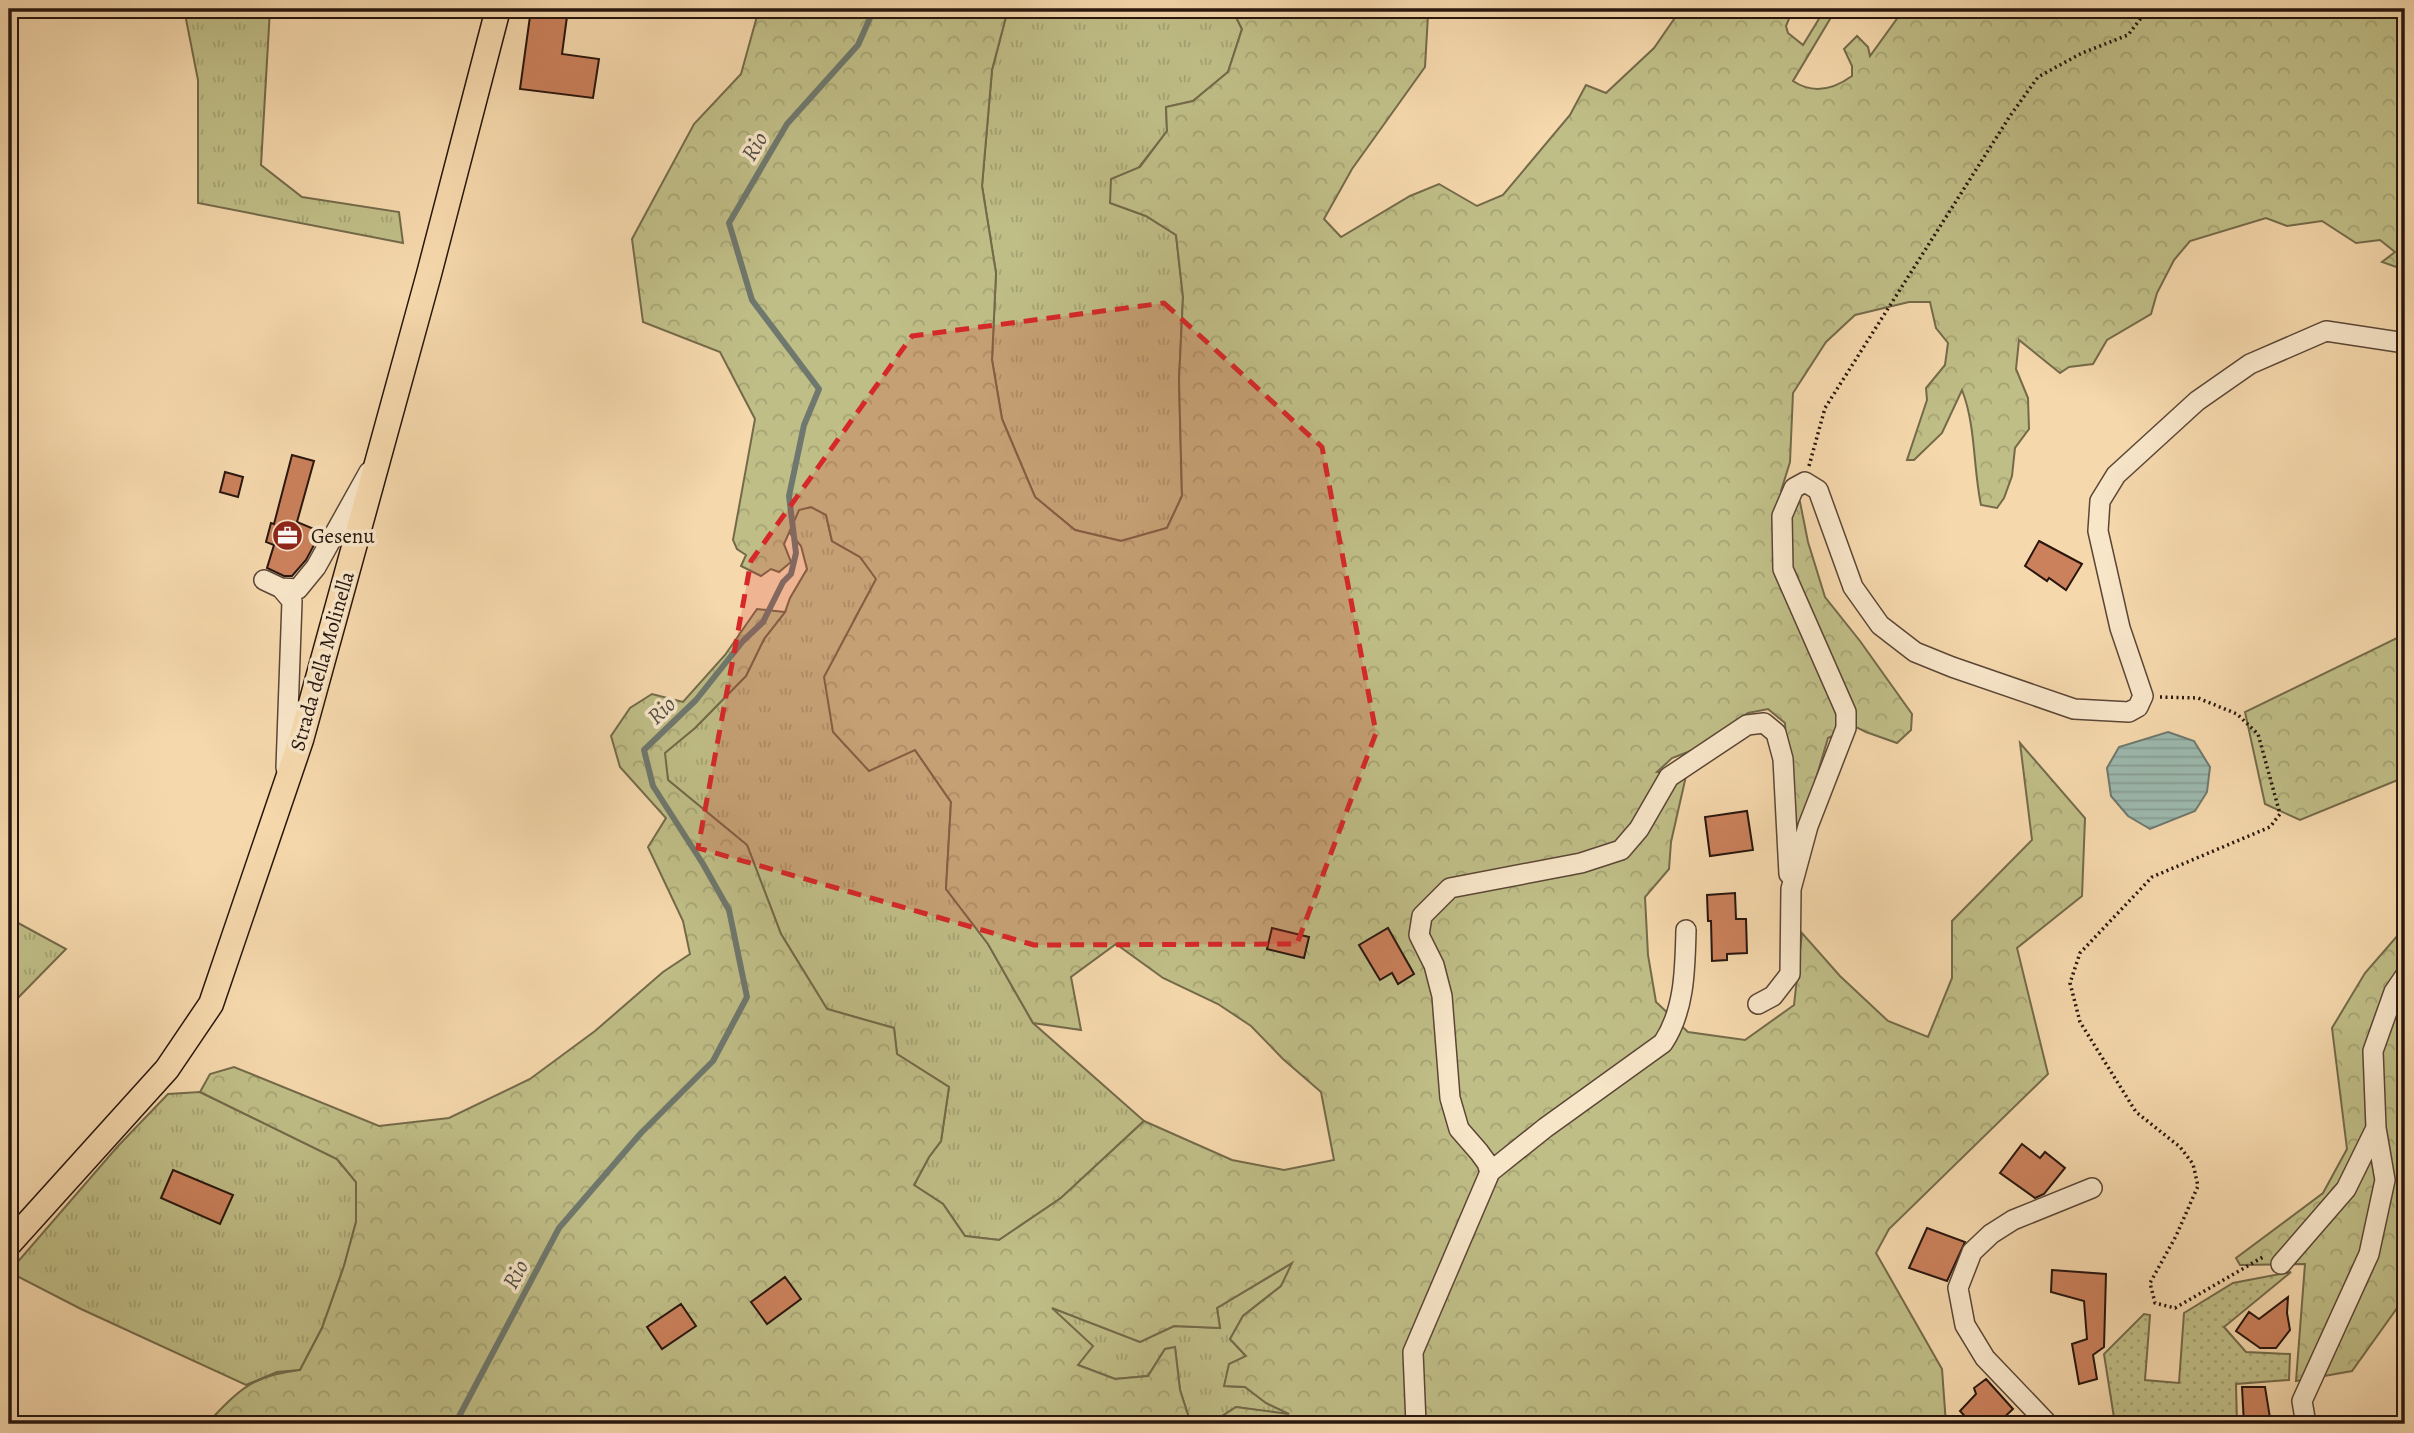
<svg xmlns="http://www.w3.org/2000/svg" width="2414" height="1433" viewBox="0 0 2414 1433" font-family="Alegreya,serif">
	<style>
		.grass { fill: url(#grass-tufts); stroke: #746a4a; stroke-width: 2 }
		.forest { fill: url(#forest-crowns); stroke: #746a4a; stroke-width: 2 }
		.park { fill: url(#park-dots); stroke: #746a4a; stroke-width: 2 }
		.water { fill: url(#water-rules); stroke: #6e786e; stroke-width: 2 }
		.lines { fill: none; stroke-linecap: round; stroke-linejoin: round }
		.stream { stroke: #6e786e; stroke-width: 6 }
		.building { fill: #cb815c; stroke: #28160e; stroke-width: 2 }
		.minor-casing { stroke: #5b4636; stroke-width: 22 }
		.major-casing { stroke: #28160e; stroke-width: 27 }
		.path { stroke: #28160e; stroke-width: 3.5; stroke-dasharray: 2 3.5; stroke-linecap: butt }
		.minor { stroke: #f8e6c9; stroke-width: 19 }
		.major { stroke: #f5d8ac; stroke-width: 24 }
		.marked { fill: #d62828; fill-opacity: 0.2; stroke: #d62828; stroke-width: 5; stroke-dasharray: 14 9; stroke-linejoin: round }
		.labels { text-anchor: middle; stroke-width: 7; stroke-linejoin: round; paint-order: stroke }
		.poi-label { font-size: 21px; fill: #28160e; stroke: #f8e6c9; text-anchor: start }
		.street-label { font-size: 21px; fill: #28160e; stroke: #f8e6c9 }
		.water-label { font-size: 23px; font-style: italic; fill: #514f46; stroke: #f8e6c9 }
	</style>
	<defs>
		<pattern id="grass-tufts" width="24" height="20" patternUnits="userSpaceOnUse" patternTransform="scale(1.75)"><rect width="24" height="20" fill="#c0be87"/><path d="M3 7l-1-3M5 7V3M7 7l1-3M15 17l-1-3M17 17v-4M19 17l1-3" fill="none" stroke="#a5a373"/></pattern>
		<pattern id="forest-crowns" width="20" height="18" patternUnits="userSpaceOnUse" patternTransform="scale(1.75)"><rect width="20" height="18" fill="#c0be87"/><path d="M2 6a3 3 0 1 1 6 0M12 15a3 3 0 1 1 6 0" fill="none" stroke="#a5a373"/></pattern>
		<pattern id="park-dots" width="8" height="8" patternUnits="userSpaceOnUse" patternTransform="scale(1.75)"><rect width="8" height="8" fill="#c0be87"/><path d="M2 2h.1M6 6h.1" fill="none" stroke="#a5a373" stroke-width="1.8" stroke-linecap="round"/></pattern>
		<pattern id="water-rules" width="6" height="5" patternUnits="userSpaceOnUse" patternTransform="scale(1.75)"><rect width="6" height="5" fill="#9cb9ae"/><path d="M0 2.5h6" fill="none" stroke="#869e94"/></pattern>
	</defs>
	<rect width="100%" height="100%" fill="#f5d8ac"/>
	<filter id="stains"><feTurbulence type="fractalNoise" baseFrequency=".00286" numOctaves="4"/><feColorMatrix values="0 0 0 0 .2 0 0 0 0 .09 0 0 0 0 .02 0 0 0 .5 -.17"/></filter>
	<radialGradient id="worn" r=".72"><stop offset=".6" stop-color="#630" stop-opacity="0"/><stop offset="1" stop-color="#630" stop-opacity=".3"/></radialGradient>
	<path class="grass" d="M184,9H270L261,165L302,197L399,212L403,243L198,203V80Z
		M1008,9H1232L1242,29L1228,72L1193,101L1166,107L1167,131L1111,203L1146,216L1176,235L1183,297L1179,380L1182,496L1167,528L1121,541L1075,530L1035,497L1002,419L992,360L996,273L982,186L992,70Z
		M812,507L826,515L832,541L860,557L877,579L854,620L915,750L951,802L946,889L988,944L1033,1023L1144,1121L1061,1198L999,1240L965,1236L943,1204L914,1185L929,1157L941,1141L949,1087L897,1054L894,1028L827,1009L781,934L747,845L668,780L664,753L695,728L746,676L764,639L785,612L790,598L807,569L801,546L789,532L799,509Z
		M9,918L66,949L9,1007Z
		M200,1092L337,1159L356,1182V1222L344,1266L322,1328L300,1370L277,1372L246,1385L81,1309L9,1272L118,1146L168,1094Z
		M1294,1262L1281,1286L1243,1316L1230,1339L1246,1356L1225,1386L1245,1387L1266,1403L1292,1415L1236,1407L1210,1424H1191L1180,1390L1175,1348L1165,1349L1148,1376L1115,1379L1078,1365L1050,1307L1140,1342L1174,1326L1220,1328L1217,1308Z"/>
	<path class="forest" d="M759,9H1008L992,70L982,186L996,273L992,360L1002,419L1035,497L1075,530L1121,541L1167,528L1182,496L1179,380L1183,297L1176,235L1146,216L1110,203L1111,179L1140,167L1167,131L1166,107L1193,101L1228,72L1242,29L1232,9H1434L1428,15L1425,67L1352,169L1324,219L1341,237L1410,196L1439,184L1477,206L1503,195L1570,115L1586,85L1606,93L1654,48L1681,9H1749L1751,14L1760,16L1782,9L1791,14L1786,26L1788,33L1803,45L1825,9H1836L1793,81C1814,95 1834,89 1852,76V66L1844,49L1857,36L1868,47L1870,56L1904,9H2405V270L2382,262L2395,252L2380,240L2356,243L2322,221L2287,226L2266,218L2190,241L2174,260L2157,293L2151,314L2107,340L2093,364L2069,367L2060,373L2019,340L2016,369L2028,398L2029,429L2015,448L2012,476L2004,498L1997,508L1981,505C1973,467 1976,426 1962,390L1942,433L1914,460H1907L1927,400L1926,388L1945,365L1948,343L1936,328L1930,302H1909L1855,315L1826,342L1793,393L1790,462L1781,491L1800,502L1808,542L1825,597L1860,641L1912,714L1911,730L1897,743L1866,732L1854,726L1828,738L1793,856L1785,723L1768,709L1748,713L1693,750L1672,758L1657,772L1680,774L1686,776L1671,842L1669,869L1645,897L1648,955L1656,1002L1688,1032L1745,1040L1794,1005L1802,933L1840,976L1888,1021L1928,1037L1952,978V921L2032,840L2020,743L2085,818L2082,896L2017,948L2048,1074L1889,1229L1876,1253L1942,1369L1946,1424H1210L1236,1407L1289,1414L1266,1403L1245,1387L1224,1386L1229,1364L1246,1356L1230,1339L1243,1316L1281,1286L1292,1263L1217,1308L1220,1328L1174,1326L1140,1342L1052,1308L1093,1346L1078,1365L1115,1379L1148,1376L1165,1349L1175,1347L1180,1390L1191,1424H207C237,1390 254,1375 300,1370L322,1328L344,1266L356,1222V1182L337,1159L200,1092L210,1074L234,1067L379,1126L449,1118L530,1079L595,1031L663,972L690,954L683,921L648,847L666,818L620,767L611,736L630,708L652,694L683,702L725,655L757,609L785,612L764,639L746,676L695,728L665,753L668,780L747,845L781,934L827,1009L894,1028L897,1054L949,1087L941,1141L929,1157L914,1185L943,1204L965,1236L999,1240L1061,1198L1144,1121L1232,1160L1284,1170L1334,1160L1321,1092L1283,1059L1251,1026L1218,1004L1163,978L1116,944L1071,977L1081,1030L1033,1023L988,944L946,889L951,802L915,750L869,771L833,732L824,677L876,579L860,557L832,541L826,515L811,507L799,510L784,544L791,562L779,572L771,569L761,576L741,566L746,555L737,549L733,540L755,419L720,352L643,322L632,239L694,124L741,74Z
		M2405,634V777L2300,820L2265,804L2245,712Z
		M2405,927V1297L2352,1371L2296,1381L2305,1264L2240,1265L2236,1258L2323,1193L2347,1149L2332,1028L2365,973Z"/>
	<path class="park" d="M2291,1272L2224,1327L2246,1352L2290,1354L2289,1380L2236,1384L2237,1424H2115L2104,1354L2144,1314L2150,1315L2145,1380L2179,1383L2184,1313L2233,1283Z"/>
	<path class="water" d="M2168,732L2194,741L2210,767L2207,792L2195,811L2150,829L2128,816L2111,796L2107,768L2119,747Z"/>
	<g class="lines">
		<path class="stream" d="M455,1424L559,1228L641,1133L713,1061L747,997L729,910L703,864L653,786L644,750L696,700L743,641L763,622L783,582L791,574L796,553L789,496L804,425L819,389L752,300L729,223L787,124L858,45L874,9"/>
	</g>
	<path class="building" d="M531,9H568L562,54L599,59L593,98L520,89Z
		M292,455L314,461L297,522L321,532L306,560L292,576H284L267,568L274,545L266,542L271,523L274,524Z
		M225,472L243,477L238,497L220,492Z
		M2039,541L2082,564L2066,590L2049,578L2047,581L2025,566Z
		M1747,811L1753,850L1710,856L1705,817Z
		M1735,893L1736,919H1746L1747,953L1727,954V960L1712,961L1711,921H1708L1707,895Z
		M1272,928L1309,937L1304,958L1267,949Z
		M1388,928L1414,974L1398,984L1392,973L1380,980L1359,945Z
		M2022,1144L2040,1158L2045,1152L2065,1168L2044,1194L2035,1198L2000,1173Z
		M173,1170L233,1195L220,1224L161,1198Z
		M1927,1228L1965,1242L1947,1281L1909,1268Z
		M2052,1270L2106,1274L2104,1347L2093,1355L2097,1379L2079,1384L2072,1344L2087,1339L2084,1301L2051,1292Z
		M785,1277L801,1299L767,1324L751,1302Z
		M2288,1297L2287,1313L2290,1330L2276,1348H2260L2236,1331L2249,1312L2259,1319Z
		M681,1304L696,1326L662,1349L647,1327Z
		M1986,1379L2013,1409L1997,1424H1972L1960,1411L1976,1394L1974,1388Z
		M2242,1387H2265L2271,1424H2244Z"/>
	<g class="lines">
		<defs>
			<path id="minor" d="M264,580L281,588L298,589L316,567L369,472
				M281,588L292,601L286,768
				M1758,1004L1773,996L1790,974L1791,889L1808,826L1846,728V712L1783,569L1782,516L1794,488L1805,482L1818,490L1853,587L1880,625L1915,652L1952,667L2074,709L2129,712L2138,707L2143,696L2120,628L2098,531L2100,501L2116,475L2197,401L2250,364L2326,331L2405,343
				M1490,1172L1545,1128L1663,1043C1685,1010 1685,968 1686,930
				M2281,1264L2346,1189L2376,1128L2373,1051L2394,992L2405,976
				M1416,1424L1413,1352L1490,1172L1487,1163L1479,1152L1459,1129L1450,1098L1442,996L1434,965L1419,935L1422,916L1450,888L1581,863L1621,850L1639,829L1669,777L1747,725L1764,723L1776,733L1783,759L1789,874
				M2048,1424L1985,1358L1965,1325L1958,1288L1972,1252L1991,1234L2013,1220L2092,1188
				M2306,1424L2302,1401L2369,1254L2385,1180L2376,1128"/>
			<path id="major" d="M9,1244L167,1069L211,1004L301,740L429,274L498,9"/>
		</defs>
		<use href="#minor" class="minor-casing"/>
		<use href="#major" class="major-casing"/>
		<path class="path" d="M1809,466L1825,408L2010,116L2038,77L2082,53L2128,35L2148,9
			M2160,697L2198,698L2237,714L2258,734L2280,814L2270,827L2152,877L2080,953L2070,983L2080,1022L2136,1112L2180,1147L2193,1164L2198,1186L2176,1236L2150,1283L2155,1303L2175,1308L2263,1257"/>
		<use href="#minor" class="minor"/>
		<use href="#major" class="major"/>
	</g>
	<path class="marked" d="M1164,303L1322,447L1376,733L1297,944L1034,945L698,848L751,561L912,336Z"/>
	<defs>
		<symbol id="office-disc" viewBox="-11 -11 22 22"><circle r="9.5" fill="#8f2418" stroke="#f8e6c9"/><path d="M-6-3h4V-5.5h4V-3h4V5H-6ZM-1-4.5V-3h2v-1.5ZM-6 0V1H6V0Z" fill="#fff"/></symbol>
	</defs>
	<g fill-rule="evenodd">
		<use href="#office-disc" x="270" y="518" width="35" height="35"/>
	</g>
	<g class="labels">
		<g class="poi-label">
			<text x="311" y="543">Gesenu</text>
		</g>
		<g class="street-label">
			<text transform="translate(322 661) rotate(-74)" y="7">Strada della Molinella</text>
		</g>
		<g class="water-label">
			<text transform="translate(754 146) rotate(-59)" y="8">Rio</text>
			<text transform="translate(661 710) rotate(-44)" y="8">Rio</text>
			<text transform="translate(515 1274) rotate(-62)" y="8">Rio</text>
		</g>
	</g>
	<rect width="2414" height="1433" fill="none" stroke="#f5d8ac" stroke-width="35"/>
	<rect x="10" y="10" width="2393" height="1412" fill="none" stroke="#28160e" stroke-width="3.5"/>
	<rect x="18" y="18" width="2379" height="1398" fill="none" stroke="#28160e" stroke-width="2"/>
	<rect width="100%" height="100%" filter="url(#stains)"/>
	<rect width="100%" height="100%" fill="url(#worn)"/>
</svg>
